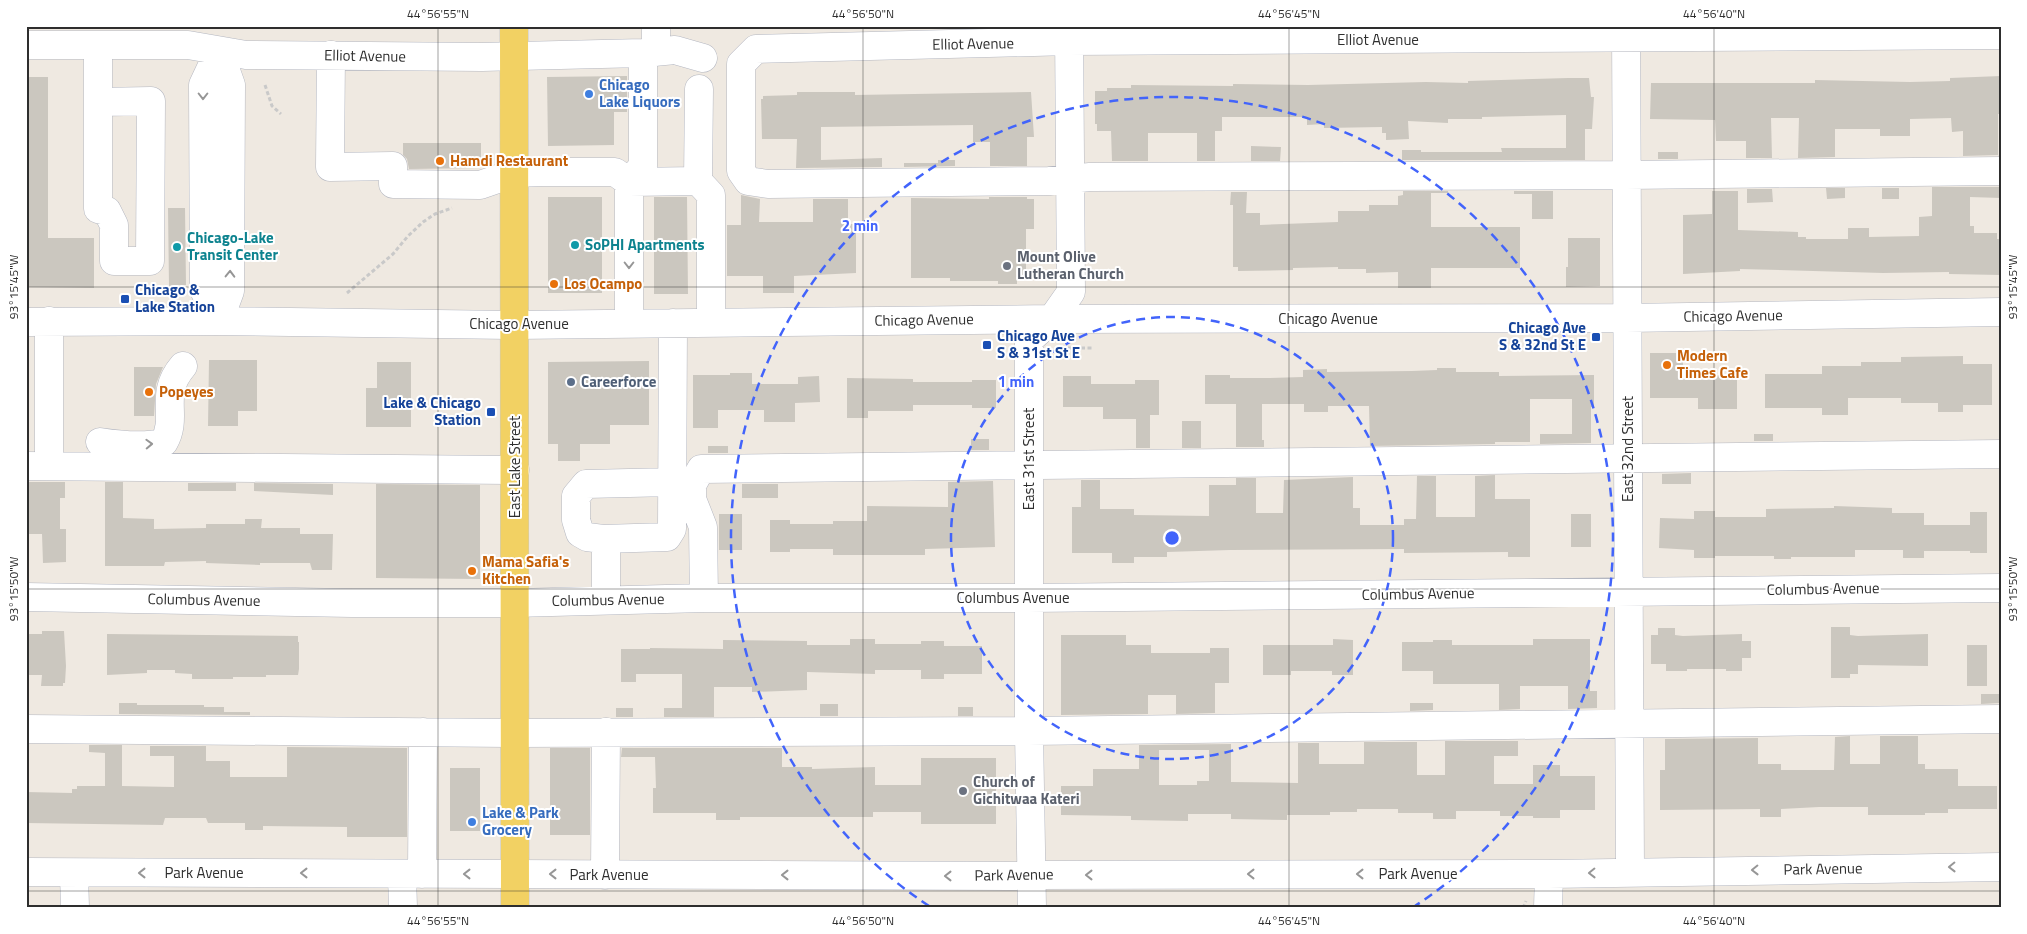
<svg xmlns="http://www.w3.org/2000/svg" width="2027" height="934" viewBox="0 0 2027 934" font-family="'Titillium Web',sans-serif">
	<style>
		.building { fill: #cbc7bf; fill-rule: evenodd }
		.lines { fill: none; stroke-linecap: round; stroke-linejoin: round }
		.minor-casing { stroke: #b4b7c1; stroke-width: 29 }
		.major-casing { stroke: #c9c9c9; stroke-width: 29 }
		.path { stroke: #c9c9c9; stroke-width: 3; stroke-dasharray: 4 2.5; stroke-linecap: butt }
		.minor { stroke: #fff; stroke-width: 28 }
		.major { stroke: #f2d163; stroke-width: 28 }
		.oneway { stroke: #969696 }
		.ticks { fill: none; stroke: #2e2e2e; stroke-width: 1; stroke-opacity: 0.45 }
		.ring { fill: none; stroke: #4264fb; stroke-width: 2.5; stroke-dasharray: 9 6 }
		.shop-dot { fill: #3f7fe0; stroke: #fff; stroke-width: 2 }
		.food-dot { fill: #e8710a; stroke: #fff; stroke-width: 2 }
		.culture-dot { fill: #0f9aa8; stroke: #fff; stroke-width: 2 }
		.worship-dot { fill: #6b7280; stroke: #fff; stroke-width: 2 }
		.transit-dot { fill: #1a4fb4; stroke: #fff; stroke-width: 2 }
		.service-dot { fill: #5c6f8a; stroke: #fff; stroke-width: 2 }
		.labels { text-anchor: middle; stroke-width: 4; stroke-linejoin: round; paint-order: stroke }
		.street-label { font-size: 15px; fill: #2e2e2e; stroke: #fff }
		.shop-label { font-size: 15px; font-weight: bold; fill: #366cbe; stroke: #fff; text-anchor: start }
		.food-label { font-size: 15px; font-weight: bold; fill: #c56008; stroke: #fff; text-anchor: start }
		.culture-label { font-size: 15px; font-weight: bold; fill: #0d838f; stroke: #fff; text-anchor: start }
		.worship-label { font-size: 15px; font-weight: bold; fill: #5b616d; stroke: #fff; text-anchor: start }
		.transit-label { font-size: 15px; font-weight: bold; fill: #164399; stroke: #fff; text-anchor: start }
		.service-label { font-size: 15px; font-weight: bold; fill: #4e5e75; stroke: #fff; text-anchor: start }
		.centre { fill: #4264fb; stroke: #fff; stroke-width: 2.5 }
		.ring-label { font-size: 15px; text-anchor: middle; font-weight: bold; fill: #4264fb; stroke: #fff; stroke-width: 4; stroke-linejoin: round; paint-order: stroke }
		.neatline { fill: none; stroke: #2e2e2e; stroke-width: 2 }
		.ticks-label { font-size: 12px; text-anchor: middle; fill: #2e2e2e }
	</style>
	<rect width="100%" height="100%" fill="#efe9e1"/>
	<path class="building" d="M627,76V112H614V145L548,146L547,77Z
		M2001,76V114H1998V155L1963,156V131L1952,132L1951,118L1910,119V136H1880V129H1835V157L1798,158L1799,118H1771L1772,158H1746V141H1716L1715,120L1650,119L1651,83H1815V80L1910,82L1950,81V78Z
		M26,77H48V238H94V288L26,287Z
		M1568,78H1589L1591,97H1594L1592,129H1585V160H1402V150H1421V152H1502L1501,148H1566V115L1482,117V119H1448V123L1408,121L1409,139L1386,140V133H1382V127L1324,128V124L1307,125V117H1222V131H1215V161H1197V133H1148V161H1112L1111,131H1097V124H1095V91H1107V88H1131V85L1233,86V84L1308,85L1426,82L1468,83V81Z
		M797,92H855V95L1031,92L1034,137H1027V166H990V142H973V125L821,127V160L882,158V167L796,168L797,139H762L761,99H763V96L797,95Z
		M403,143H481V168L409,169L407,159L403,155Z
		M1251,146L1281,147L1280,161H1251Z
		M1658,152H1678V159H1658Z
		M938,160H955V166L904,167V163H938Z
		M1932,187H2001V198L1970,197V226H1974V233H1997V239H2001V275L1949,274V272L1883,273L1740,269V271L1683,274V215L1712,214V191H1738V230L1798,232V237H1806V239H1848V228H1869V237L1919,236V217L1932,216Z
		M1826,188H1845V198L1827,199Z
		M1882,188H1899V199H1882Z
		M1747,189H1772L1773,202L1747,203Z
		M1403,191H1448V193H1431V227H1520V268H1431V288H1398V272L1366,273V269H1338V267L1293,268V270L1238,271V267H1233V205H1230L1231,192H1247L1246,213H1260V225L1338,222V211H1369V205H1398V196L1403,195Z
		M1514,191H1553V219H1532V194H1514Z
		M741,195L760,199L759,222H813V199H848V224H856V273L794,276V293H763V276H727V225H741Z
		M548,197H602V293H548Z
		M654,197H687L688,294H654Z
		M989,197H1027V199H1034V229H1026V276L1017,278V284H998V281H950V278H911V198L989,199Z
		M168,208H185L186,285L169,286Z
		M1568,238H1600V286L1566,287V267H1568Z
		M1650,353H1683V375H1737V409H1698V398H1650Z
		M1963,356V364H1992V405H1963V412H1938V403H1901V398H1848V415H1822V408H1765V374H1822V366H1861V362H1901V357Z
		M209,360H257V411H238V426H208Z
		M649,361V425H610V444H580V461H558V444H548V362Z
		M377,362H411V427H366V388H377Z
		M134,367H163L156,384L154,416H134Z
		M1437,368H1456V372H1499V376L1594,375V407H1591V443L1540,444V434H1572V399H1530V442H1495V444L1370,446L1369,406H1328V412H1304V404H1262V440H1264V447H1236V404H1205V375H1230V378H1270L1303,377V370L1327,369V372L1412,371L1437,370Z
		M730,373H752V384H798V377L819,376L820,402L795,403V422H764V410H718V428H693V375H730Z
		M1063,376H1091V384H1135V380H1159V415H1150V448H1136V419H1103V407H1063Z
		M847,378L913,379V382H972V380H996V408H972V405H913V411H868V418H847Z
		M1182,421H1201V448H1182Z
		M1754,434H1773V441H1754Z
		M971,439H989V450H971Z
		M708,446H728V453H708Z
		M1691,473V484H1662V474Z
		M1495,475V499H1530V557H1508V552L1404,553V549L1230,550L1167,552V557H1134V563H1112V553H1072V507H1081V480H1100V509H1134V515L1209,516V485H1236V478H1256V513H1283L1284,480L1353,477V508H1360V525H1404V519H1416L1417,476H1436V517H1475V476Z
		M993,481L995,547L925,549V555H833V549H790V552H770V520H790V524H833V521H867V506L948,507V482Z
		M26,482H65V498H60V529H66V562L43,563L42,534H26Z
		M105,482H123V518L154,519V529L206,528V524H245V519H262L261,528H300V534H333L332,570H312L310,563H260V565L206,563V561L165,562L164,566H105Z
		M188,483H236V491H188Z
		M254,483L333,484V495L254,491Z
		M376,484L480,485V579L376,578Z
		M742,484H778V498H742Z
		M1834,506L1892,508V513H1924V525H1970V512H1987V553H1970V551H1924V558H1903V550H1855V557H1791V559H1774V556H1715V558H1694V550L1659,548L1660,518L1694,519V511H1715V517H1766V509L1834,508Z
		M719,514H742V550H719Z
		M1571,514H1591V547H1571Z
		M1831,627H1850V635L1858,636L1928,634V666L1858,665V674H1850V678H1831Z
		M1658,628H1675V635L1683,636L1742,634V641H1751V658H1742V671H1726V669H1687V671H1666V664H1651V635H1658Z
		M42,631H64L66,666L65,683H63V686H41L42,675H26V634H42Z
		M107,634L298,636V642H299V669L298,675H266V677H233V679H192V674L175,673V670H147V673L107,675Z
		M1061,635H1126V645H1151V653H1210V648H1229V683H1215V713L1176,714V695H1148V714L1061,715Z
		M850,639H875V644H921V641H944V646H982V674H944V679H921V670H875V674L807,672V690L752,692V687H714V717H664V708H682V674H636V682H621V649H650V648L723,649V640L807,641V645H850Z
		M1333,639L1353,640V675H1332V671H1291V675H1263V645H1333Z
		M1533,639H1590V691H1597V708L1568,709V686H1520V709L1499,710V684H1433V671H1402V642H1433V640H1452V645H1533Z
		M1967,645H1987V686H1967Z
		M1981,694H1999V703L1981,704Z
		M119,703H137V705H204V707H224V712H250V715L119,714Z
		M1410,703H1433V710L1410,711Z
		M820,704H838V716H820Z
		M958,707H973V716H958Z
		M616,708H633V717H616Z
		M1850,736V764H1880V736H1918V764H1925V769H1958V786H1997V809H1948V813H1925V815H1868V807H1819L1781,809V817H1760V809L1660,810V770H1665V739L1758,738V764H1781V770H1834L1835,737Z
		M1445,741H1518V756H1494V784H1533V765H1560V776H1595V810H1560V818H1533V816H1500V811H1456V819H1433V813H1398V809H1357V812H1330V815H1287V820L1231,819V814H1188V821L1131,820V816L1061,815V786H1093V769H1139V745L1231,744V782L1298,783V743H1319V764H1364V742H1417V775H1445ZM1159,750H1209V781H1197V785H1159Z
		M89,745H122V786L174,787V756H150V746H206V761H230V777H287V747L407,748V837H347V827L263,826V830H245V823H208L206,818H165L163,825L26,823V792L72,793V789H77V786H105V753L89,752Z
		M550,748H590V835H550Z
		M622,748H782V767H812V769L875,767V785H921V758H996V824H921V812H873V817H740V820H716V813H653V788H656L655,757H621Z
		M450,768H480V831H450Z"/>
	<g class="lines">
		<defs>
			<path id="minor" d="M656,26V52
				M1626,26L1630,872
				M2001,35L1070,41L756,49L741,64V171L748,181L768,184L1049,181L1090,177L1627,175L2001,171
				M26,45H188L246,55L482,57L643,53L675,50L703,58
				M98,45V102L151,101L150,261H114V225L107,211L98,209V102
				M219,51L203,85L204,290L219,321
				M219,51L231,85L230,291L219,321
				M331,55L330,167L393,166V184L480,185L515,173L542,172H615L629,182L643,166V53
				M698,181L711,195V323
				M49,321V466
				M26,322L219,321L515,325L1052,319L1627,318L2001,312
				M629,323V182L698,181L699,89
				M100,442C120,445 145,448 164,442C179,416 158,395 183,366
				M26,466L515,470
				M603,539L587,537L580,533L576,520V496L586,484L672,482
				M26,597L352,603H514L704,598H1029L2001,588
				M704,598L703,527L692,499V485L701,469L2001,454
				M606,599V548L603,539L667,537L672,529L673,323
				M26,729L515,733L1029,731L2001,719
				M26,872L1011,876L1031,875L1549,874L2001,867
				M74,873L75,908
				M402,874L403,908
				M422,874L423,732
				M605,875L606,732
				M1032,908L1029,731V340L1052,319L1071,292L1069,26
				M1548,908L1549,874"/>
			<path id="major" d="M514,26L515,908"/>
		</defs>
		<use href="#minor" class="minor-casing"/>
		<use href="#major" class="major-casing"/>
		<path class="path" d="M265,85L272,106L281,114
			M347,293L393,254L408,236L423,222L435,214L452,208
			M1055,348H1092
			M1523,908L1526,901"/>
		<use href="#minor" class="minor"/>
		<use href="#major" class="major"/>
	</g>
	<defs><path id="oneway-chevron" d="M-2-3.5L2.5 0L-2 3.5" fill="none" stroke-width="1.6" stroke-linecap="round" stroke-linejoin="round" transform="scale(1.25)"/></defs>
	<g class="oneway">
		<use href="#oneway-chevron" transform="translate(203 96) rotate(90)"/>
		<use href="#oneway-chevron" transform="translate(629 265) rotate(90)"/>
		<use href="#oneway-chevron" transform="translate(230 274) rotate(-89)"/>
		<use href="#oneway-chevron" transform="translate(149 444) rotate(-2)"/>
		<use href="#oneway-chevron" transform="translate(1952 867) rotate(179)"/>
		<use href="#oneway-chevron" transform="translate(1755 870) rotate(179)"/>
		<use href="#oneway-chevron" transform="translate(142 873) rotate(-180)"/>
		<use href="#oneway-chevron" transform="translate(304 873) rotate(-180)"/>
		<use href="#oneway-chevron" transform="translate(1592 873) rotate(179)"/>
		<use href="#oneway-chevron" transform="translate(467 874) rotate(-180)"/>
		<use href="#oneway-chevron" transform="translate(553 874) rotate(-180)"/>
		<use href="#oneway-chevron" transform="translate(1251 874) rotate(180)"/>
		<use href="#oneway-chevron" transform="translate(1360 874) rotate(180)"/>
		<use href="#oneway-chevron" transform="translate(785 875) rotate(-180)"/>
		<use href="#oneway-chevron" transform="translate(1089 875) rotate(180)"/>
		<use href="#oneway-chevron" transform="translate(948 876) rotate(-180)"/>
	</g>
	<path class="ticks" d="M438,26V908M863,26V908M1289,26V908M1714,26V908M26,287H2001M26,589H2001M26,891H2001"/>
	<g class="ring">
		<circle cx="1172" cy="538" r="221"/>
		<path d="M929 906A441 441 0 1 1 1415 906"/>
	</g>
	<g class="shop-dot">
		<circle cx="589" cy="94" r="5"/>
		<circle cx="472" cy="822" r="5"/>
	</g>
	<g class="food-dot">
		<circle cx="440" cy="161" r="5"/>
		<circle cx="554" cy="284" r="5"/>
		<circle cx="1667" cy="365" r="5"/>
		<circle cx="149" cy="392" r="5"/>
		<circle cx="472" cy="571" r="5"/>
	</g>
	<g class="culture-dot">
		<circle cx="575" cy="245" r="5"/>
		<circle cx="177" cy="247" r="5"/>
	</g>
	<g class="worship-dot">
		<circle cx="1007" cy="266" r="5"/>
		<circle cx="963" cy="791" r="5"/>
	</g>
	<g class="transit-dot">
		<rect x="120" y="294" width="10" height="10" rx="2.5"/>
		<rect x="1591" y="332" width="10" height="10" rx="2.5"/>
		<rect x="982" y="340" width="10" height="10" rx="2.5"/>
		<rect x="486" y="407" width="10" height="10" rx="2.5"/>
	</g>
	<circle class="service-dot" cx="571" cy="382" r="5"/>
	<g class="labels">
		<g class="street-label">
			<text x="1378" y="45">Elliot Avenue</text>
			<text transform="translate(973 44) rotate(-1)" y="5">Elliot Avenue</text>
			<text transform="translate(365 56) rotate(1)" y="5">Elliot Avenue</text>
			<text transform="translate(1733 316) rotate(-1)" y="5">Chicago Avenue</text>
			<text x="1328" y="324">Chicago Avenue</text>
			<text transform="translate(924 320) rotate(-1)" y="5">Chicago Avenue</text>
			<text x="519" y="329">Chicago Avenue</text>
			<text transform="translate(1628 449) rotate(-90)" y="5">East 32nd Street</text>
			<text transform="translate(1029 459) rotate(-90)" y="5">East 31st Street</text>
			<text transform="translate(515 467) rotate(-90)" y="5">East Lake Street</text>
			<text transform="translate(1823 589) rotate(-1)" y="5">Columbus Avenue</text>
			<text transform="translate(1418 594) rotate(-1)" y="5">Columbus Avenue</text>
			<text x="1013" y="603">Columbus Avenue</text>
			<text transform="translate(204 600) rotate(1)" y="5">Columbus Avenue</text>
			<text transform="translate(608 600) rotate(-1)" y="5">Columbus Avenue</text>
			<text transform="translate(1823 869) rotate(-1)" y="5">Park Avenue</text>
			<text x="204" y="878">Park Avenue</text>
			<text x="1418" y="879">Park Avenue</text>
			<text x="609" y="880">Park Avenue</text>
			<text transform="translate(1014 875) rotate(-1)" y="5">Park Avenue</text>
		</g>
		<g class="shop-label">
			<text x="599" y="90">Chicago<tspan x="599" dy="17">Lake Liquors</tspan></text>
			<text x="482" y="818">Lake &amp; Park<tspan x="482" dy="17">Grocery</tspan></text>
		</g>
		<g class="food-label">
			<text x="450" y="166">Hamdi Restaurant</text>
			<text x="564" y="289">Los Ocampo</text>
			<text x="1677" y="361">Modern<tspan x="1677" dy="17">Times Cafe</tspan></text>
			<text x="159" y="397">Popeyes</text>
			<text x="482" y="567">Mama Safia's<tspan x="482" dy="17">Kitchen</tspan></text>
		</g>
		<g class="culture-label">
			<text x="187" y="243">Chicago-Lake<tspan x="187" dy="17">Transit Center</tspan></text>
			<text x="585" y="250">SoPHI Apartments</text>
		</g>
		<g class="worship-label">
			<text x="1017" y="262">Mount Olive<tspan x="1017" dy="17">Lutheran Church</tspan></text>
			<text x="973" y="787">Church of<tspan x="973" dy="17">Gichitwaa Kateri</tspan></text>
		</g>
		<g class="transit-label">
			<text x="135" y="295">Chicago &amp;<tspan x="135" dy="17">Lake Station</tspan></text>
			<text x="1586" y="333" text-anchor="end">Chicago Ave<tspan x="1586" dy="17">S &amp; 32nd St E</tspan></text>
			<text x="997" y="341">Chicago Ave<tspan x="997" dy="17">S &amp; 31st St E</tspan></text>
			<text x="481" y="408" text-anchor="end">Lake &amp; Chicago<tspan x="481" dy="17">Station</tspan></text>
		</g>
		<g class="service-label">
			<text x="581" y="387">Careerforce</text>
		</g>
	</g>
	<circle cx="1172" cy="538" r="8" class="centre"/>
	<g class="ring-label">
		<text x="860" y="231">2 min</text>
		<text x="1016" y="387">1 min</text>
	</g>
	<rect width="2027" height="934" fill="none" stroke="#ffffff" stroke-width="55"/>
	<rect x="28" y="28" width="1972" height="878" class="neatline"/>
	<g class="ticks-label">
		<text x="438" y="18">44°56'55"N</text>
		<text x="863" y="18">44°56'50"N</text>
		<text x="1289" y="18">44°56'45"N</text>
		<text x="1714" y="18">44°56'40"N</text>
		<text transform="translate(2013 287) rotate(-90)" y="4">93°15'45"W</text>
		<text transform="translate(14 287) rotate(-90)" y="4">93°15'45"W</text>
		<text transform="translate(2013 589) rotate(-90)" y="4">93°15'50"W</text>
		<text transform="translate(14 589) rotate(-90)" y="4">93°15'50"W</text>
		<text x="438" y="925">44°56'55"N</text>
		<text x="863" y="925">44°56'50"N</text>
		<text x="1289" y="925">44°56'45"N</text>
		<text x="1714" y="925">44°56'40"N</text>
	</g>
</svg>
